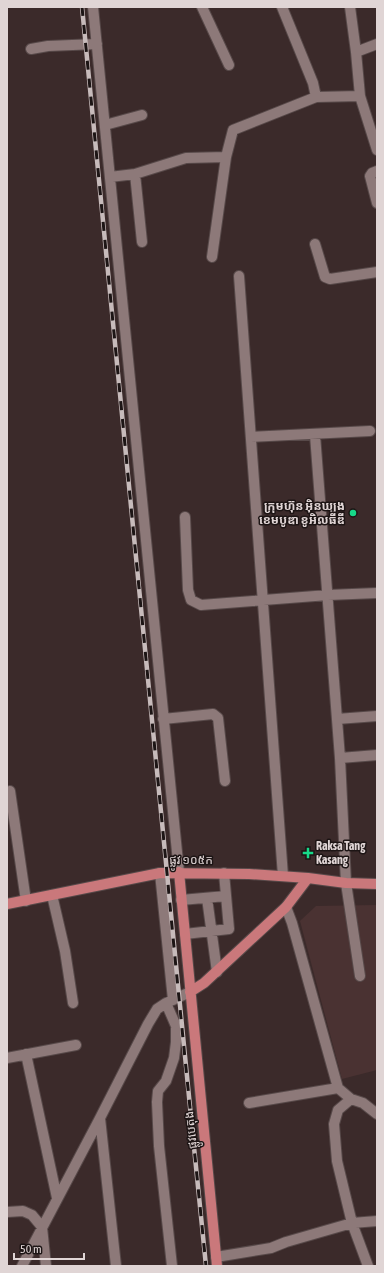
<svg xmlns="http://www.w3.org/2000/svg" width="384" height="1273" viewBox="0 0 384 1273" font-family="'Asap Condensed','Noto Sans Khmer',sans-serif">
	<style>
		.built { fill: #4a3232 }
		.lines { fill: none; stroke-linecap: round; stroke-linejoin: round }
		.minor-casing { stroke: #574949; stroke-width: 12 }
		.major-casing { stroke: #574949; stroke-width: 12 }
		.minor { stroke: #8d7979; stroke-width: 10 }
		.major { stroke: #ca787b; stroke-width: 10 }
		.rail-casing { stroke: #c7bbbb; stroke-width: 4.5 }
		.rail { stroke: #1d1515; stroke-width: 3; stroke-dasharray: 9; stroke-linecap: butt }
		.poi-dot { fill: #17d989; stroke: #1d1515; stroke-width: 1.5 }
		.labels { text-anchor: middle; stroke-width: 3; stroke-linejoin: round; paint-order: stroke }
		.poi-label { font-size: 12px; font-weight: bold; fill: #e0d5d5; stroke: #1d1515; text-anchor: end }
		.street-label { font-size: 12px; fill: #e0d5d5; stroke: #1d1515 }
	</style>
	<rect width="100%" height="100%" fill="#3b2a2a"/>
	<path class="built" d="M377,905V1070L342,1079L300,921L316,906Z"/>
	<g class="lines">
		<defs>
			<path id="minor" d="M93,7L179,872
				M202,7L229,65
				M282,7L313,83L316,97L360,96
				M350,7L356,52L360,96L377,150
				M31,49L48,46L97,44
				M356,52L377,44
				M105,125L142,115
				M377,171L372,173L370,176L377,203
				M135,174L186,158L226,157
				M110,177L135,174L142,242
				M315,244L325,277L330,279L377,272
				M212,257L226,157L233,130L316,97
				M239,276L283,876
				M315,435L340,758L346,883L360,976
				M251,437L370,431
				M185,517L188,590L191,600L201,605L328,595L377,593
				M163,719L213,714L218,718L225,781
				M337,719L377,716
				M340,758L377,755
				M10,791L26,901
				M160,873L173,1000
				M52,895L65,951L73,1003
				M207,898L217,972
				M181,900L226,896
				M286,907L292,923L338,1088L351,1099L363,1103L377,1114
				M185,934L229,929L224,873
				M166,1003L176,1026V1042L174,1058L166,1081L158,1091L157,1102L159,1146L172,1266
				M26,1054L57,1198
				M7,1058L76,1045
				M351,1099L338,1110L334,1124L337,1161L352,1223L368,1266
				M249,1103L338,1088
				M100,1118L116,1266
				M7,1212L23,1211L32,1215L42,1227L46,1266
				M216,1257L271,1248L286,1242L352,1223L377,1221
				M22,1266L100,1118L148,1024L157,1009L166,1003L190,992"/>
			<path id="major" d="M179,872L217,1266
				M7,904L160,873L249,874L308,878L346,883L377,884
				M190,992L204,983L286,907L308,878"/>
		</defs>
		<use href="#minor" class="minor-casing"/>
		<use href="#major" class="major-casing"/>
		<use href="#minor" class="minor"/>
		<use href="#major" class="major"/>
		<defs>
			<path id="rail" d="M82,7L167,873C179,1004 193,1135 206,1266"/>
		</defs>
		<use href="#rail" class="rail-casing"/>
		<use href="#rail" class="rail"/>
	</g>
	<g class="poi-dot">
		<circle cx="353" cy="513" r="4"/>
		<path d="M306 847h4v4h4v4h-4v4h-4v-4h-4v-4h4z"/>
	</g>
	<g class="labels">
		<g class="poi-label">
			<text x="345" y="510">ក្រុមហ៊ុន អ៊ិនឃ្យុង<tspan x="345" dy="14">ខេមបូឌា ខូអិលធីឌី</tspan></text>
			<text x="316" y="850" text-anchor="start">Raksa Tang<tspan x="316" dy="14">Kasang</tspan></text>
		</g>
		<g class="street-label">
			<text x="191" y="864">ផ្លូវ ១០៥ក</text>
			<text transform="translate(191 1130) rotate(-96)" y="4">ផ្លូវបេតុង</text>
		</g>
	</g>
	<rect width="384" height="1273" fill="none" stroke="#e0d5d5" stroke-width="16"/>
	<path d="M14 1253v6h70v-6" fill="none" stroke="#e0d5d5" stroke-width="2"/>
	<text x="20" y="1253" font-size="12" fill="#e0d5d5" stroke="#1d1515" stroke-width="3" paint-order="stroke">50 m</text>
</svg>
